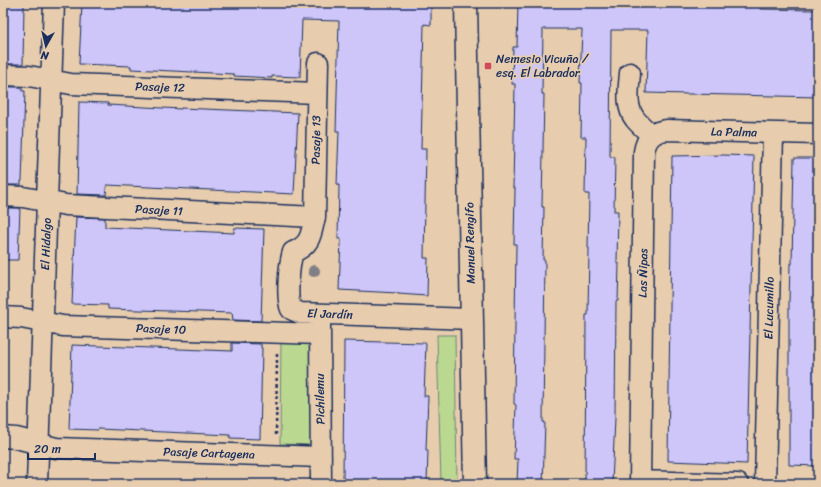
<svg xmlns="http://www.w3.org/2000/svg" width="821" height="487" viewBox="0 0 821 487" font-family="Sriracha,sans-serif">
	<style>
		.green { fill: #bbd890; stroke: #6b8477 }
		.building { fill: #cec5f8; stroke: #1b2f5e }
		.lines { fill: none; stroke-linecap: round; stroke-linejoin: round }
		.minor-casing { stroke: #1b2f5e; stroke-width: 23 }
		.tertiary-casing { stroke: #1b2f5e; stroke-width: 25 }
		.path { stroke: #1b2f5e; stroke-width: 2.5; stroke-dasharray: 3 3; stroke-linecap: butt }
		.minor { stroke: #e7cdae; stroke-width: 20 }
		.tertiary { stroke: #e7cdae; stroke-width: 22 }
		.tree { fill: #807f85 }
		.poi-dot { fill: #d1495b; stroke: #e7cdae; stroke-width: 1.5 }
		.labels { text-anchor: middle; stroke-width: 3.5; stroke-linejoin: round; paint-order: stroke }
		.poi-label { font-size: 12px; fill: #1b2f5e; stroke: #e7cdae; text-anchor: start }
		.street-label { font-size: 12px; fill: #1b2f5e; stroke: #e7cdae }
	</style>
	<rect width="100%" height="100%" fill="#e7cdae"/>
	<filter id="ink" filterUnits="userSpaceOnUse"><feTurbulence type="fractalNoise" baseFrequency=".025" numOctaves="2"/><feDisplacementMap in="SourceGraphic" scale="8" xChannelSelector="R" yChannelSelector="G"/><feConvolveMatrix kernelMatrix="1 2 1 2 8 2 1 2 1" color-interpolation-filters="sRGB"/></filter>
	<g filter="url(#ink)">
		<path class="green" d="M437,335H455L457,484H441Z
			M281,340H313L314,445L280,444Z"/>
		<path class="building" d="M3,3H24L23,64H3Z
			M82,3H431V25L424,24L421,149H426L424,258H428L427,296L398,294V293L339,290L341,239H338L339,185H337L339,131H336L339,21L302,20L300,77L272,76V78L234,76V74L131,69V66L79,64Z
			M518,3H708V4L760,6V9L816,10L814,67L818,68V97L646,93L648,30H611L610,157H615L614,211H618L617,263H619L618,301H616L615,418L612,484H585L586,315H588L589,248H588L589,194H585L586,137H581L582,83H580L582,29H543L542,94H544L542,207H544L543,260H545L543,422H545L543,484H517L518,459H514L516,405L514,404L516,244H514L515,188H513L515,84H512L513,47H517Z
			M3,87H22V91H25L22,181H21V185H3Z
			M79,102L108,103V105L181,109V108L298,113L294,194L107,185L106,195L77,194Z
			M724,155L754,156L747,464L668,461L672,156Z
			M794,158H818V466L789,465V302L790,264H792Z
			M3,208H20L18,260H3Z
			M76,217L105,218V227L234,233V228L264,229L261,321L233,320L232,313L108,309V305L72,304Z
			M344,341L426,343L424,396H428L426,450H428L427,484L343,482Z
			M232,343L261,344V348H262L260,439L230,438V435L98,429V430L69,429L72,345L232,351Z"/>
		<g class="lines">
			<defs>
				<path id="minor" d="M318,63L315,217C311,234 311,245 293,252C289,264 286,298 291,309L300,313L472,319
					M630,73C629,88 625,106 635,119C640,125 646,130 651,135
					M3,75L29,76L71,84L317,93
					M3,196L23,197L66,205L315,217
					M3,317L21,318L63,326L320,334
					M320,322L321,484
					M3,437L16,438L56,448L321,457
					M640,481L738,484
					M37,484L54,3
					M640,484L644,152C646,138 654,131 667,130L818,134
					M765,484L773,133"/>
				<path id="tertiary" d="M466,3L475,484"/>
			</defs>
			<use href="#minor" class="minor-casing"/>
			<use href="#tertiary" class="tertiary-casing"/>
			<path class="path" d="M276,435L277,354"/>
			<use href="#minor" class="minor"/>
			<use href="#tertiary" class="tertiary"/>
		</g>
		<circle class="tree" cx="314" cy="271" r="6"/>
	</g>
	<rect class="poi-dot" x="484" y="62" width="8" height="8" rx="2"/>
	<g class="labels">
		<g class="poi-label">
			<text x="496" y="63">Nemesio Vicuña /<tspan x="496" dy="14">esq. El Labrador</tspan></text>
		</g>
		<g class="street-label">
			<text transform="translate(160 87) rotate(2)" y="4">Pasaje 12</text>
			<text transform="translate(734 132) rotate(1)" y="4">La Palma</text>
			<text transform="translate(316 140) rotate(-89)" y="4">Pasaje 13</text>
			<text transform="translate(159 210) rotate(3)" y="4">Pasaje 11</text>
			<text transform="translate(470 243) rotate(-91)" y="4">Manuel Rengifo</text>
			<text transform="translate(46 244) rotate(-88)" y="4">El Hidalgo</text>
			<text transform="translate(643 273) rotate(-89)" y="4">Las Ñipas</text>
			<text transform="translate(769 308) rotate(-89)" y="4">El Lucumillo</text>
			<text transform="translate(330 314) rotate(2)" y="4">El Jardín</text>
			<text transform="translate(161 329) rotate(2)" y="4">Pasaje 10</text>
			<text transform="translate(320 399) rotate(-91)" y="4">Pichilemu</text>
			<text transform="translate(209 453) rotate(2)" y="4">Pasaje Cartagena</text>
		</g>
	</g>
	<rect width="821" height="487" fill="none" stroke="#e7cdae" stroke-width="16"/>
	<rect x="8" y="8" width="805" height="471" fill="none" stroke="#1b2f5e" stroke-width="1.5" filter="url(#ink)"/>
	<g transform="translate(46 46) rotate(188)" stroke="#e7cdae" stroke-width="3" paint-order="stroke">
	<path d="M0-3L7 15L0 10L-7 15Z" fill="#1b2f5e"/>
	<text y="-6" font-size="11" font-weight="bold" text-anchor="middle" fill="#1b2f5e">N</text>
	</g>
	<path d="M28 453v6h67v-6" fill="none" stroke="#1b2f5e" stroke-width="2"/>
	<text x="34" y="453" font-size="12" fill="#1b2f5e" stroke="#e7cdae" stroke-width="3" paint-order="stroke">20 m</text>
</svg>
